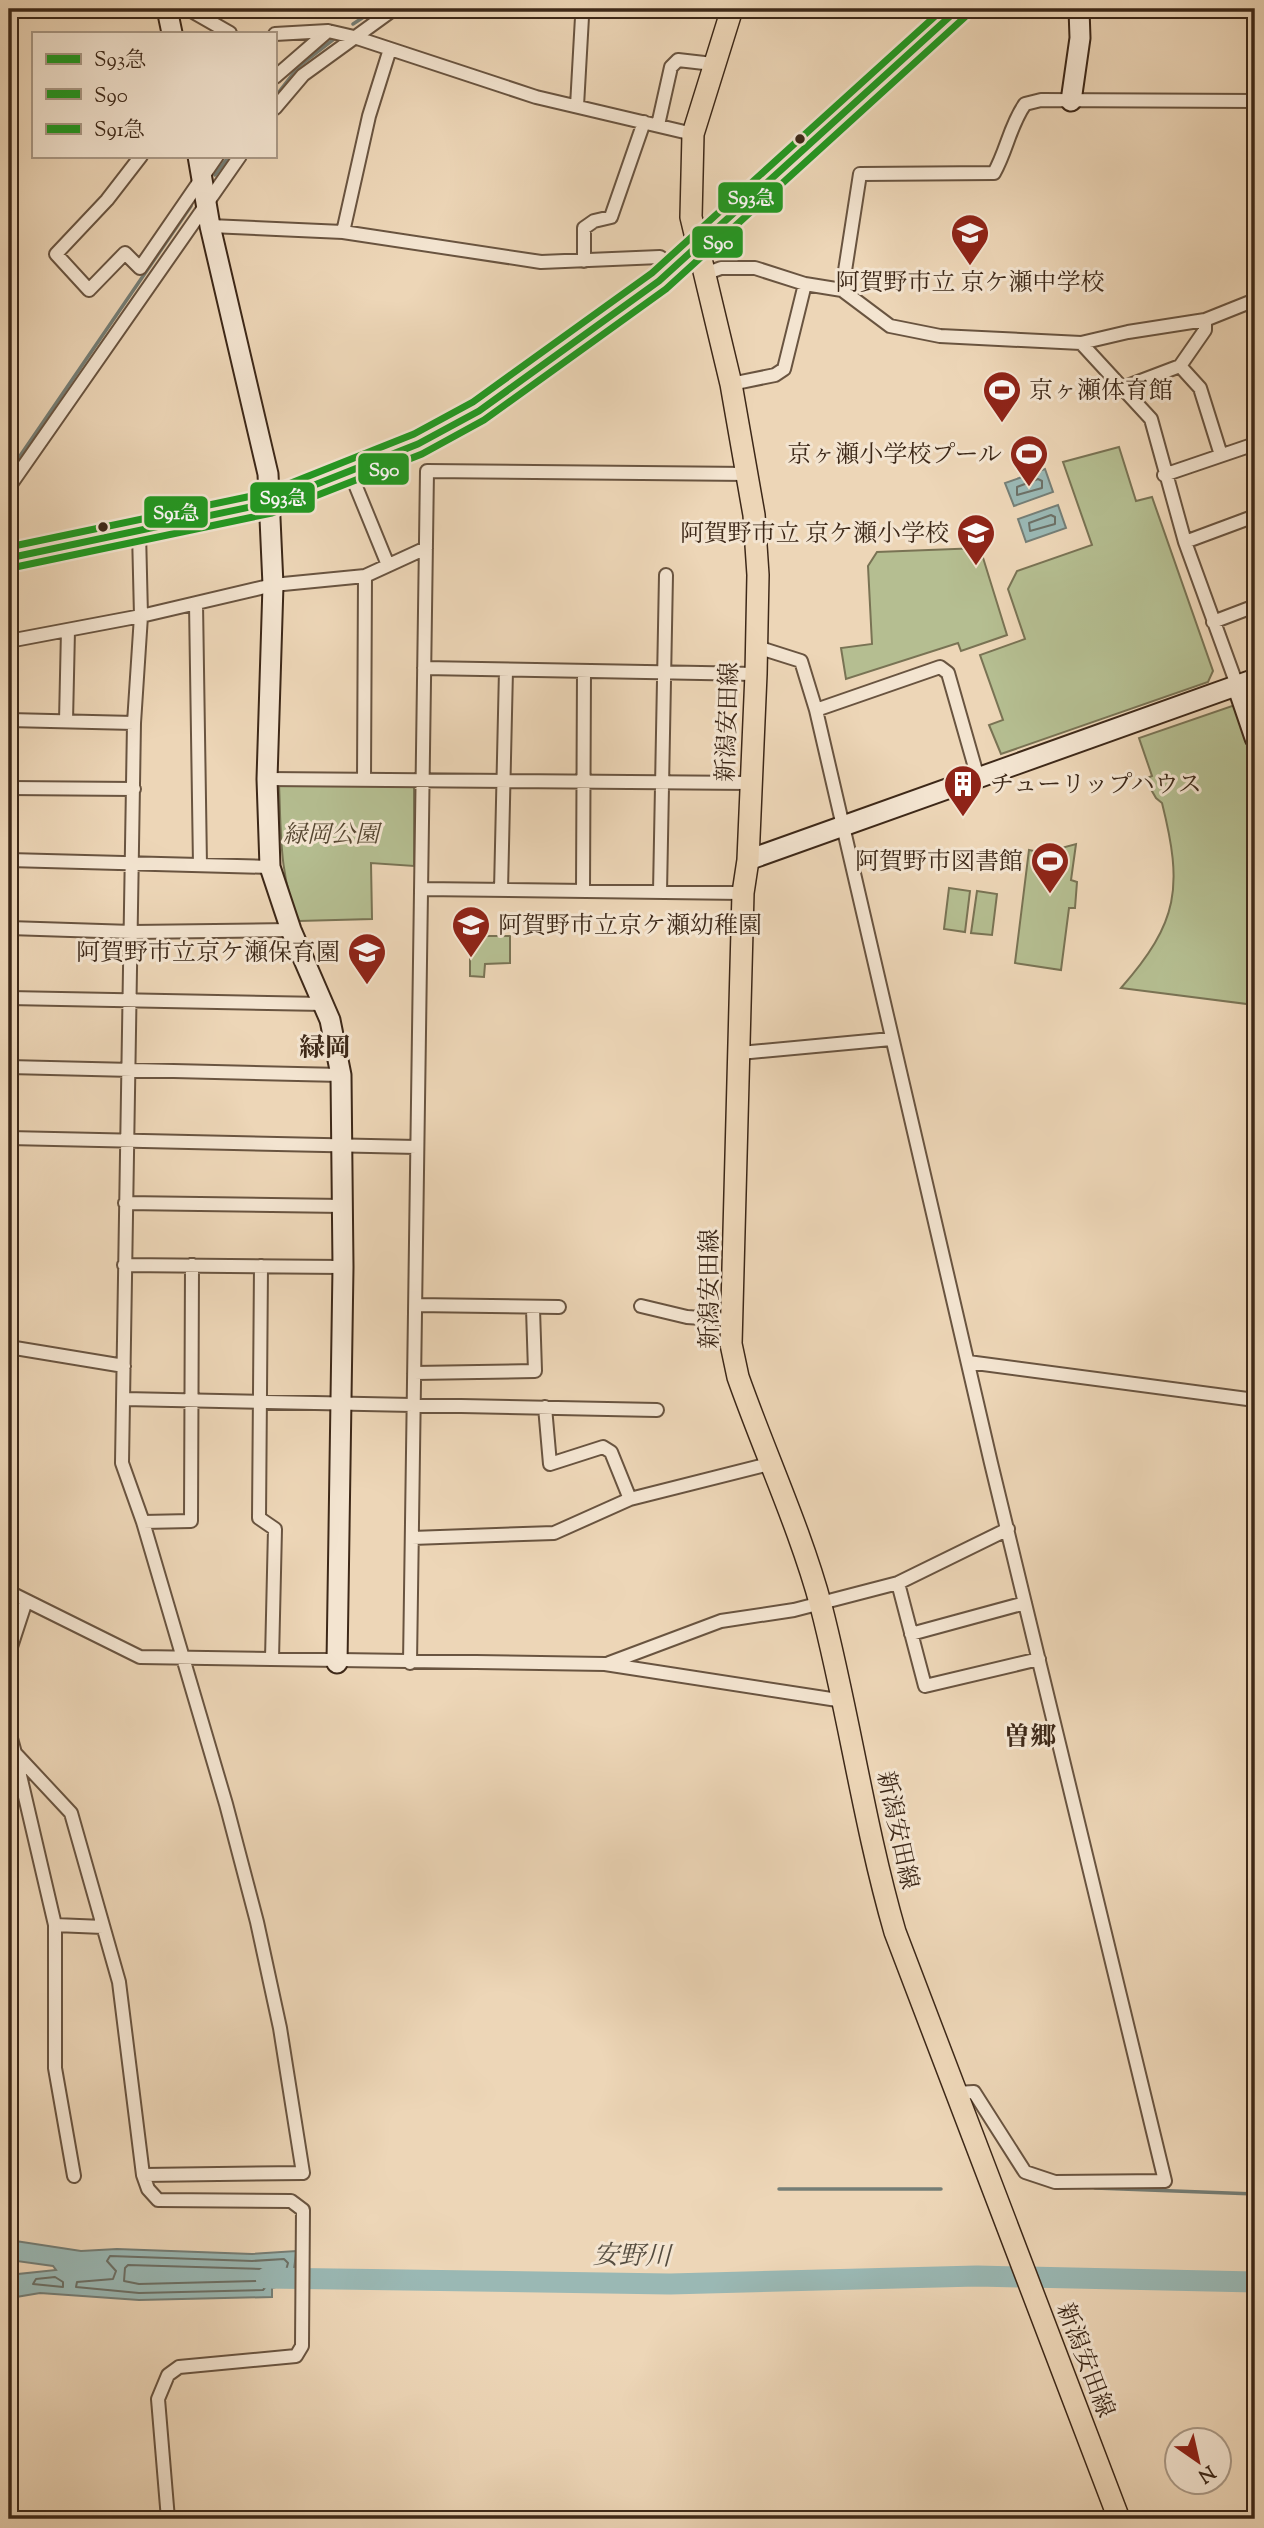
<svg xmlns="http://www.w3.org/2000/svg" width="1264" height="2528" viewBox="0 0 1264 2528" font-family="'Sorts Mill Goudy','Noto Serif JP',serif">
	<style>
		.green { fill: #b5be91; stroke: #797354; stroke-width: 2 }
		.water { fill: #9ab8b4; stroke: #757e76; stroke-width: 2 }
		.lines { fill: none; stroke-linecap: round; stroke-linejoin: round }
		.shore { stroke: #6c7066; stroke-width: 2 }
		.stream { stroke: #757e76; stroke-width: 3.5 }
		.river { stroke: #9ab8b4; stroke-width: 21 }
		.street-casing { stroke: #695440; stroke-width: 16 }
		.secondary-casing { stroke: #3d2818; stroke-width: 23 }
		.primary-casing { stroke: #3d2818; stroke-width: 24 }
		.street { stroke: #f3e4d0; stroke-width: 12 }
		.secondary { stroke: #f3e4d0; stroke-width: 19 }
		.primary { stroke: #edd6b7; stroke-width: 21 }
		.bus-1-casing { stroke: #f3e4d0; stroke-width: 12 }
		.bus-2-casing { stroke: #f3e4d0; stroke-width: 12 }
		.bus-3-casing { stroke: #f3e4d0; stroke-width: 12 }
		.bus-1 { stroke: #292; stroke-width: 7 }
		.bus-2 { stroke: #292; stroke-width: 7 }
		.bus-3 { stroke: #292; stroke-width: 7 }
		.bus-dot { fill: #3d2818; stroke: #f3e4d0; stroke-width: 2.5 }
		.labels { text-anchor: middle; stroke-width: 6; stroke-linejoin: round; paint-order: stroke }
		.poi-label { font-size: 24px; fill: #3d2818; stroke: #f3e4d0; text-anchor: end }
		.street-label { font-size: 24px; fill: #3d2818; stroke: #f3e4d0 }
		.park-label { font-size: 24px; font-style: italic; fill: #554630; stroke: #f3e4d0 }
		.neighbourhood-label { font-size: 26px; font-weight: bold; fill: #3d2818; stroke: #f3e4d0 }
		.water-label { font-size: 26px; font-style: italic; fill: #544c3f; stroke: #f3e4d0 }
		.line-badge { stroke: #f3e4d0; stroke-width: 2.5 }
		.badge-label { font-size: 19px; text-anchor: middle; font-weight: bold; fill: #fff }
	</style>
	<rect width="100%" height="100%" fill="#edd6b7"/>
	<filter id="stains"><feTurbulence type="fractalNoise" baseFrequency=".00286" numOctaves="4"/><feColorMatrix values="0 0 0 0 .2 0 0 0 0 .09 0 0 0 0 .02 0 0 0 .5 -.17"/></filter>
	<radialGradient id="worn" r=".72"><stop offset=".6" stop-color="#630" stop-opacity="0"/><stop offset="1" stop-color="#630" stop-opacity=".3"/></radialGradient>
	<path class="green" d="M1119,447L1136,501L1152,497L1213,671L1208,682L1001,754L989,725L1003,720L980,655L1025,639L1008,589L1017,571L1092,545L1063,462Z
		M980,548L1007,635L961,651L958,643L846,679L841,648L872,644L868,566L877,552Z
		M1235,705L1255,761V1005L1121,988C1179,922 1183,887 1162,803L1156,798L1145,779L1152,776L1139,738Z
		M279,784L414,785V866L371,863L372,919L299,921C279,879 281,829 279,784Z
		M1076,844L1071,880L1077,882L1075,908H1069L1061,970L1015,963L1029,850L1043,853Z
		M949,888L970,891L965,932L944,929Z
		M977,891L997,894L992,935L971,933Z
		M479,936H510V963L485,964L484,977L470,976V946Z"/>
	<path class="water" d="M1045,469L1053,492L1014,506L1005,483Z
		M1058,505L1066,528L1026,542L1018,519Z
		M9,2240L81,2251L117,2249L252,2254L296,2251C294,2273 295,2283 272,2288V2297L139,2300L40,2293L10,2298L9,2275L56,2270L53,2266L9,2260Z"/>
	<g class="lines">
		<path class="shore" d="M1038,479L1042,481V488L1017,495V487Z
			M1051,515L1055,517V524L1030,531L1029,523Z
			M110,2256L252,2261L284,2259L288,2263L284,2278L270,2282L263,2290L139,2293L76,2287L77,2282L113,2279L116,2271L107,2261Z
			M128,2265L262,2269L265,2273L257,2281L139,2284L124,2281L125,2268Z
			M55,2277L63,2282V2287L33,2284L36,2279Z"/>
		<path class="stream" d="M353,24L376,9
			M275,97L299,66L334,39
			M215,175L229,156
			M9,472L191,206
			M1095,2188L1255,2194
			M779,2189H941"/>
		<path class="river" d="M266,2278L670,2284L977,2276L1255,2282"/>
		<defs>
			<path id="street" d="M188,9L230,33
				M534,10L578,11L582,17L577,106
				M275,34L328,31L354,37L536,97L693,134
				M275,77L328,31
				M275,108L303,75L394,9
				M658,125L671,67L678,60L713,64
				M141,156L107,200L56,254L89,290L125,253L140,268L217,156
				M210,226L343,232L541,262L660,257L672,268
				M343,232L369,116L390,49
				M584,261V228L594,221L611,217L644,122
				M705,274L721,268H755L805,284L842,290L890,326L940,336L1081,343L1128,332L1205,320L1255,300
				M842,290L860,174L994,173C1007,150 1010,125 1025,104L1041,100L1255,101
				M1081,343L1151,419L1185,542L1237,685
				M1180,366L1200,388L1221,455
				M731,384L775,375L784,369L805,284
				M1122,388L1180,366L1205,330V320
				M350,472L388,565
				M1164,475L1255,444
				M9,487L240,156
				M139,532L141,616L134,723L122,1463L143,1522L226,1804L257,1922L280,2028L303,2173L143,2175
				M1185,542L1255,516
				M196,603L200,865
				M1213,622L1255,606
				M9,641L141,616L273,585L365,576L426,548
				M757,647L801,661L816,710L991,1463L1165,2181L1055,2182L1025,2172L974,2092L956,2093
				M424,668L756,674
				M816,710L940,667L948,673L978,778
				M9,720L134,723
				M66,721L68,630
				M267,779L751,783
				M364,780L365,576
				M9,788L134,789
				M9,860L270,867
				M421,889L743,893
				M501,890L506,670
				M583,891L584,671
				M660,892L666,575
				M9,928L132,932L291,930
				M9,998L324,1004
				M740,1053L891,1039
				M9,1067L341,1075
				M9,1138L417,1147
				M125,1203L343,1206
				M124,1265L343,1267
				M261,1266L259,1518L275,1529L272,1659
				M415,1305L559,1307
				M641,1306L687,1317L730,1320
				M9,1347L124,1366
				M968,1362L1255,1400
				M414,1373L535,1371L533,1309
				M124,1399L657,1410
				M545,1407L550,1464L603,1447L611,1452L630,1499
				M143,1522L191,1521L192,1265
				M412,1538L554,1533L630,1499L769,1464
				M898,1583L925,1686L1039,1659
				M9,1592L140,1657L605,1664L844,1701
				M911,1634L1025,1603
				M9,1653L26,1601
				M410,1663L427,471L749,474
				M609,1663L721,1621L794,1610L898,1583L1008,1529
				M9,1731L15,1753L71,1813L119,1982L143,2175L148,2189L158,2200L291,2201L303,2210L302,2346L296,2356L179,2367L168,2375L158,2399L168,2519
				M15,1754L55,1925V2068L74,2176
				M55,1925L103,1927"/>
			<path id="secondary" d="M167,9L172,33
				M1071,101L1080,38L1079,9
				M198,156L210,226L268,474L273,585L267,779L270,867L291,930L330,1020L341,1075L343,1267L337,1663
				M9,558L269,503L418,444L479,411L659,281L958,9
				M1237,685L1255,738
				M748,860L1255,679"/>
			<path id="primary" d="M732,9L693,134L691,217L731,384L754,515L758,575L756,674L748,860L743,893L731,1344L738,1377C764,1451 801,1531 821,1606C849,1714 864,1825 895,1932L1119,2519"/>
		</defs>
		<use href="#street" class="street-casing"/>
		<use href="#secondary" class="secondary-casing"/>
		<use href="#primary" class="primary-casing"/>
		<use href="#street" class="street"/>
		<use href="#secondary" class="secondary"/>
		<use href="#primary" class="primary"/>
		<defs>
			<path id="bus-1" d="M9,558L269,503L418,444L479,411L659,281L958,9"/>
			<path id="bus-2" d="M11,568L272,513L422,454L484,420L666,289L965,17"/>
			<path id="bus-3" d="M9,547L266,493L414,434L473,402L652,273L943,9"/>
		</defs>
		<use href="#bus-1" class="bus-1-casing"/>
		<use href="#bus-2" class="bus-2-casing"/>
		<use href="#bus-3" class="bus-3-casing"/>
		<use href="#bus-1" class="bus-1"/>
		<use href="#bus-2" class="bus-2"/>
		<use href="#bus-3" class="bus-3"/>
	</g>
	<defs>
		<symbol id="school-pin" viewBox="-11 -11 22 30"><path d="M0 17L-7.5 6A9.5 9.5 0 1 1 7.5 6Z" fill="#8f2418" stroke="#f3e4d0"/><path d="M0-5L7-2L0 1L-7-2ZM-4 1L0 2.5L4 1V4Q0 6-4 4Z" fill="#fff"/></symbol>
		<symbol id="stadium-pin" viewBox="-11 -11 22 30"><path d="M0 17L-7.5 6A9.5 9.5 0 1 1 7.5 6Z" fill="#8f2418" stroke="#f3e4d0"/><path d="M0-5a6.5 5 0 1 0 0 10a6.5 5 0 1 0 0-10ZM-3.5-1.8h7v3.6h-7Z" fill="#fff"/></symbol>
		<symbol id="building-pin" viewBox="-11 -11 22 30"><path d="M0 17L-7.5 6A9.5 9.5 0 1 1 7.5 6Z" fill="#8f2418" stroke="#f3e4d0"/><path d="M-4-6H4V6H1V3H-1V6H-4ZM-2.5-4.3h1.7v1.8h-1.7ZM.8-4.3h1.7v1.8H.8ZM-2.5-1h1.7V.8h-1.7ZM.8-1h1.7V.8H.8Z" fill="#fff"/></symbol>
	</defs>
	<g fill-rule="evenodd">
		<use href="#school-pin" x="948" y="211" width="44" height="60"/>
		<use href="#stadium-pin" x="980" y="368" width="44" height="60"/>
		<use href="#stadium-pin" x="1007" y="432" width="44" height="60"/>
		<use href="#school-pin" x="954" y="511" width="44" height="60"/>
		<use href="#building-pin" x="941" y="762" width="44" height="60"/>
		<use href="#stadium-pin" x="1028" y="839" width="44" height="60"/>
		<use href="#school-pin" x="449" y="903" width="44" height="60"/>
		<use href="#school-pin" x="345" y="930" width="44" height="60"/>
	</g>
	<g class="bus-dot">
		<circle cx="800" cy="139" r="6"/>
		<circle cx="103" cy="527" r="6"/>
	</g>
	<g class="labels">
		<g class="poi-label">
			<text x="970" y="290" text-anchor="middle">阿賀野市立 京ケ瀬中学校</text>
			<text x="1029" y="398" text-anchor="start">京ヶ瀬体育館</text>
			<text x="1002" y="462">京ヶ瀬小学校プール</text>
			<text x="949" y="541">阿賀野市立 京ケ瀬小学校</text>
			<text x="990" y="792" text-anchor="start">チューリップハウス</text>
			<text x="1023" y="869">阿賀野市図書館</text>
			<text x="498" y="933" text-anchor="start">阿賀野市立京ケ瀬幼稚園</text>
			<text x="340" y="960">阿賀野市立京ケ瀬保育園</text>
		</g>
		<g class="street-label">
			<text transform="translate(727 722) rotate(-88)" y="8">新潟安田線</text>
			<text transform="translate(709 1289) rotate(-90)" y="8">新潟安田線</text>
			<text transform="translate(898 1830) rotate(78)" y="8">新潟安田線</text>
			<text transform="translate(1086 2360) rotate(69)" y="8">新潟安田線</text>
		</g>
		<g class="park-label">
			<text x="331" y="842">緑岡公園</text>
		</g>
		<g class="neighbourhood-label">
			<text x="325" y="1056">緑岡</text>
			<text x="1030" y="1745">曽郷</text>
		</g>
		<g class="water-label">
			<text transform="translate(632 2255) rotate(1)" y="9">安野川</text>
		</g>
	</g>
	<g class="line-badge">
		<rect x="717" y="181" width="67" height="33" rx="7" fill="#292"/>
		<rect x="691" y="225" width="53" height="34" rx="7" fill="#292"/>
		<rect x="357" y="452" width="53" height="34" rx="7" fill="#292"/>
		<rect x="249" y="481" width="67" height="33" rx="7" fill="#292"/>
		<rect x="143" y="495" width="66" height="34" rx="7" fill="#292"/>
	</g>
	<g class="badge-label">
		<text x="751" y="204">S93急</text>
		<text x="718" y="249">S90</text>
		<text x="384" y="476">S90</text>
		<text x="283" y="504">S93急</text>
		<text x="176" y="519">S91急</text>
	</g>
	<rect width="1264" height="2528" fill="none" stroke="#edd6b7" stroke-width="35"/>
	<rect x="10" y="10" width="1243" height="2507" fill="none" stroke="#3d2818" stroke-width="3.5"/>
	<rect x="18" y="18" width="1229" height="2493" fill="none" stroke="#3d2818" stroke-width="2"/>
	<rect x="32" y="32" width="245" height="126" fill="#f3e4d0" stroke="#aa9986" stroke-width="2"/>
	<rect x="46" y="54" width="35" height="10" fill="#229922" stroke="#aa9986" stroke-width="2"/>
	<text x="94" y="66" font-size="21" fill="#3d2818">S93急</text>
	<rect x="46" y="89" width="35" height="10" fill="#229922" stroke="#aa9986" stroke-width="2"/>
	<text x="94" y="102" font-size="21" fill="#3d2818">S90</text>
	<rect x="46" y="124" width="35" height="10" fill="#229922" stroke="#aa9986" stroke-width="2"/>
	<text x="94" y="136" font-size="21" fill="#3d2818">S91急</text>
	<g transform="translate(1198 2461) rotate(146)"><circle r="33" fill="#f3e4d0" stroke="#aa9986" stroke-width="2"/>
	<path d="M0-5L12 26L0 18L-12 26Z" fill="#8f2418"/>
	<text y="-10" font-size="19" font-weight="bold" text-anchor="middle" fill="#3d2818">N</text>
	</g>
	<rect width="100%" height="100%" filter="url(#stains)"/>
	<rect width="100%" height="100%" fill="url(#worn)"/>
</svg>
